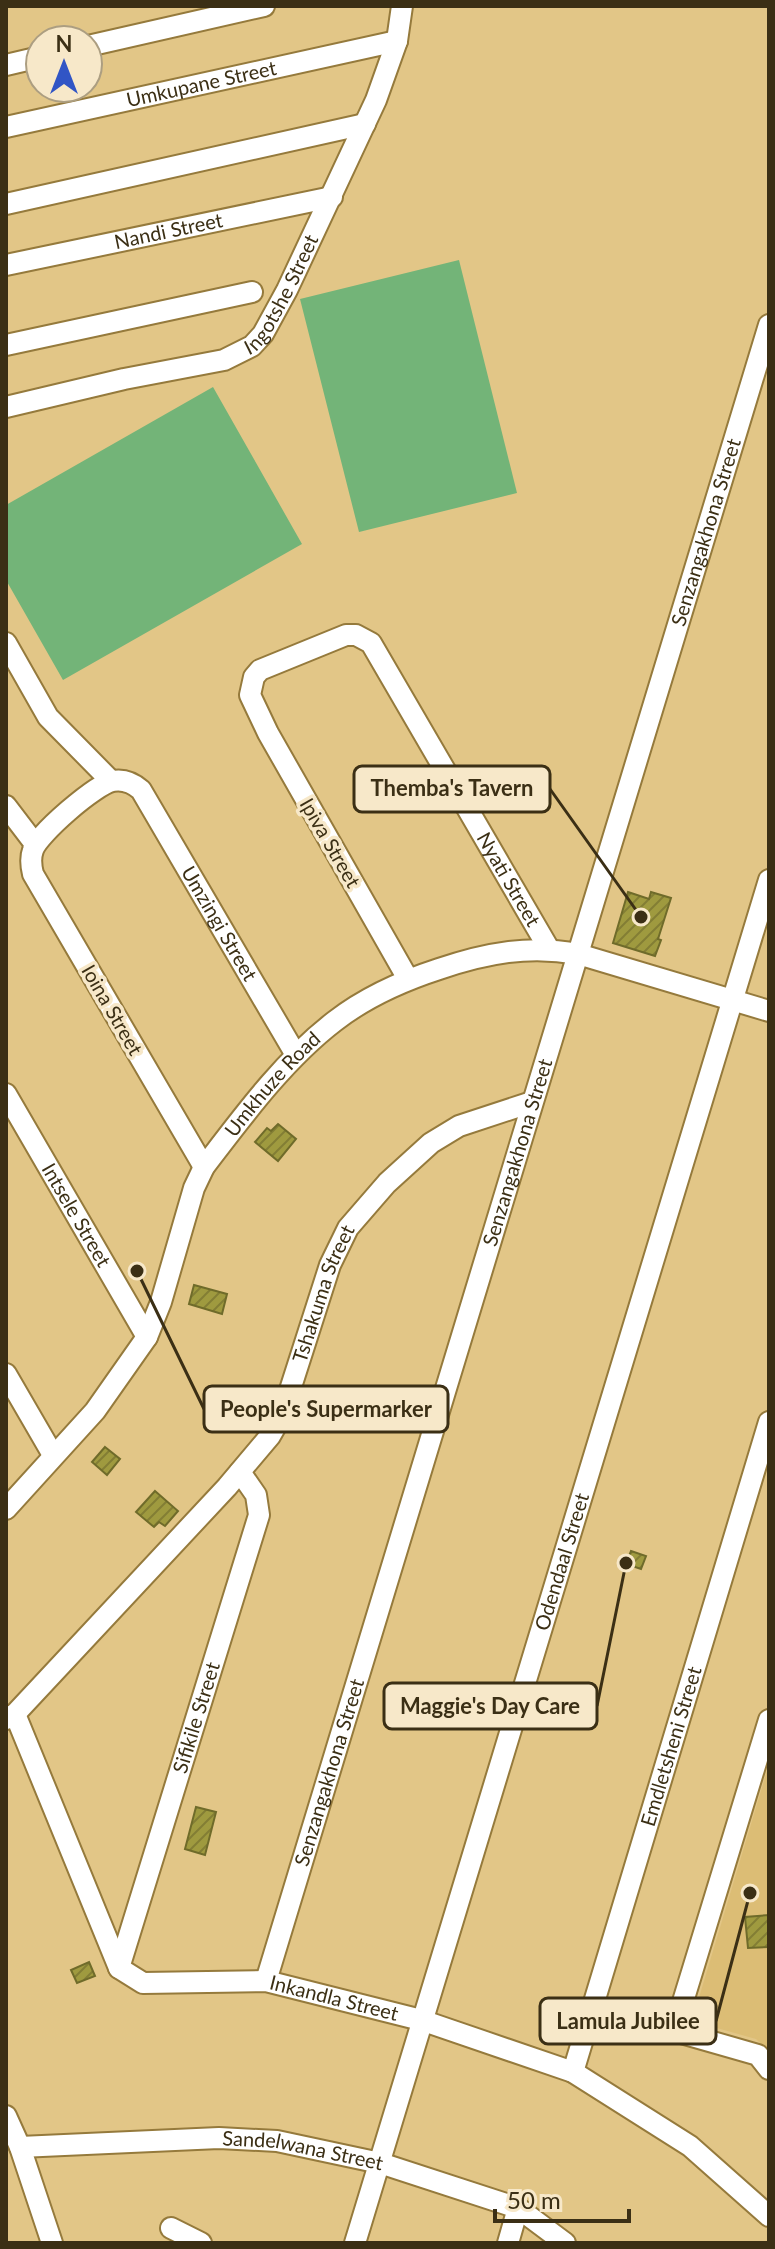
<svg xmlns="http://www.w3.org/2000/svg" width="775" height="2249" viewBox="0 0 775 2249" font-family="Lato,sans-serif">
	<style>
		.built { fill: #dcbd75 }
		.pitch { fill: #73b478 }
		.building { fill: url(#building-hatch); stroke: #6f6b2a; stroke-width: 2 }
		.lines { fill: none; stroke-linecap: round; stroke-linejoin: round }
		.minor-casing { stroke: #957a3c; stroke-width: 24 }
		.minor { stroke: #fff; stroke-width: 20 }
		.labels { text-anchor: middle; stroke-width: 7; stroke-linejoin: round; paint-order: stroke }
		.street-label { font-size: 20px; fill: #3b2f15; stroke: #f7e8c9 }
		.leader { fill: none; stroke: #3b2f15; stroke-width: 3 }
		.callout-dot { fill: #3b2f15; stroke: #f7e8c9; stroke-width: 3 }
		.callout { fill: #f7e8c9; stroke: #3b2f15; stroke-width: 3 }
		.callout-label { font-size: 22px; text-anchor: middle; font-weight: bold; fill: #3b2f15 }
	</style>
	<defs>
		<pattern id="building-hatch" width="6" height="6" patternUnits="userSpaceOnUse" patternTransform="scale(2)"><rect width="6" height="6" fill="#9f9a3f"/><path d="M-1 1l2-2M0 6l6-6M5 7l2-2" fill="none" stroke="#837e34"/></pattern>
	</defs>
	<rect width="100%" height="100%" fill="#e2c687"/>
	<path class="built" d="M769,1764V2052L756,2039L692,2021Z"/>
	<path class="pitch" d="M459,260L517,493L359,532L300,299Z
		M213,387L302,544L63,680L6,580V505Z"/>
	<path class="building" d="M628,892L649,899L651,892L671,898L658,939L661,940L655,956L613,943Z
		M278,1124L296,1139L278,1161L255,1142L267,1128L271,1131Z
		M194,1285L227,1294L222,1314L189,1304Z
		M105,1447L120,1459L107,1475L92,1462Z
		M155,1491L178,1511L165,1526L159,1522L154,1527L136,1512Z
		M631,1551L646,1556L641,1569L626,1564Z
		M196,1807L216,1812L205,1855L185,1849Z
		M769,1915V1947L748,1948L745,1917Z
		M89,1962L95,1976L77,1983L71,1970Z"/>
	<g class="lines">
		<defs>
			<g id="minor">
				<path d="M88,46L264,6"/>
				<path d="M6,65L40,57"/>
				<path id="s1" d="M6,127L397,41"/>
				<path d="M6,204L365,124"/>
				<path id="s2" d="M6,265L332,197"/>
				<path d="M6,345L252,292"/>
				<path id="s3" d="M6,407L124,379L224,360L252,346L263,334L287,290L376,100L397,41L402,6"/>
				<path d="M6,643L48,717L111,781"/>
				<path d="M6,806L35,844"/>
				<path id="s4" d="M408,979L268,733L250,695L254,677L260,670L346,635H356L371,643L549,949"/>
				<path id="s5" d="M6,1094L147,1337"/>
				<path id="s6" d="M204,1167L33,874C31,866 30,858 33,850C38,834 96,784 113,781C124,779 133,783 141,790L296,1055"/>
				<path d="M6,1374L53,1455"/>
				<path id="s7" d="M6,1509L95,1411L147,1337L161,1302L194,1188L204,1167C243,1116 284,1060 335,1021C366,997 402,981 439,969C486,953 529,945 578,954L769,1011"/>
				<path id="s8" d="M15,1714L119,1968L143,1983L266,1981L421,2020L573,2072L690,2146L769,2216"/>
				<path id="s9" d="M6,1719L15,1714L227,1487L270,1436L282,1415L330,1265L348,1228L387,1183L431,1143L459,1126L532,1102"/>
				<path d="M769,1720L674,2031L758,2055L769,2069"/>
				<path id="s10" d="M119,1968L259,1515L256,1495L240,1472"/>
				<path id="s11" d="M266,1981L769,325"/>
				<path id="s12" d="M573,2072L769,1422"/>
				<path d="M6,2116L20,2147L52,2243"/>
				<path id="s13" d="M20,2147L219,2138L277,2141L380,2163L518,2208L565,2243"/>
				<path d="M171,2228L201,2243"/>
				<path id="s14" d="M355,2243L769,880"/>
				<path d="M508,2243L518,2208"/>
			</g>
		</defs>
		<use href="#minor" class="minor-casing"/>
		<use href="#minor" class="minor"/>
	</g>
	<g class="labels">
		<g class="street-label">
			<text dy="7" stroke="none"><textPath href="#s1" startOffset="200">Umkupane Street</textPath></text>
			<text dy="7" stroke="none"><textPath href="#s2" startOffset="166">Nandi Street</textPath></text>
			<text dy="7" stroke="none"><textPath href="#s3" startOffset="314">Ingotshe Street</textPath></text>
			<text dy="7" stroke="none"><textPath href="#s11" startOffset="1514">Senzangakhona Street</textPath></text>
			<text transform="translate(330 843) rotate(60)" y="7">Ipiva Street</text>
			<text dy="7" stroke="none"><textPath href="#s4" startOffset="746">Nyati Street</textPath></text>
			<text dy="7" stroke="none"><textPath href="#s6" startOffset="656">Umzingi Street</textPath></text>
			<text transform="translate(112 1010) rotate(60)" y="7">Ioina Street</text>
			<text dy="7" stroke="none"><textPath href="#s7" startOffset="510">Umkhuze Road</textPath></text>
			<text dy="7" stroke="none"><textPath href="#s11" startOffset="866">Senzangakhona Street</textPath></text>
			<text dy="7" stroke="none"><textPath href="#s5" startOffset="140">Intsele Street</textPath></text>
			<text dy="7" stroke="none"><textPath href="#s9" startOffset="540">Tshakuma Street</textPath></text>
			<text dy="7" stroke="none"><textPath href="#s14" startOffset="712">Odendaal Street</textPath></text>
			<text dy="7" stroke="none"><textPath href="#s10" startOffset="262">Sifikile Street</textPath></text>
			<text dy="7" stroke="none"><textPath href="#s12" startOffset="340">Emdletsheni Street</textPath></text>
			<text dy="7" stroke="none"><textPath href="#s11" startOffset="218">Senzangakhona Street</textPath></text>
			<text dy="7" stroke="none"><textPath href="#s8" startOffset="496">Inkandla Street</textPath></text>
			<text dy="7" stroke="none"><textPath href="#s13" startOffset="284">Sandelwana Street</textPath></text>
		</g>
	</g>
	<path class="leader" d="M641 917L550 789M137 1271L204 1409M626 1563L597 1706M750 1893L716 2021"/>
	<g class="callout-dot">
		<circle cx="641" cy="917" r="8"/>
		<circle cx="137" cy="1271" r="8"/>
		<circle cx="626" cy="1563" r="8"/>
		<circle cx="750" cy="1893" r="8"/>
	</g>
	<g class="callout">
		<rect x="354" y="766" width="196" height="46" rx="8"/>
		<rect x="204" y="1386" width="244" height="46" rx="8"/>
		<rect x="384" y="1683" width="213" height="46" rx="8"/>
		<rect x="540" y="1998" width="176" height="46" rx="8"/>
	</g>
	<g class="callout-label">
		<text x="452" y="796">Themba's Tavern</text>
		<text x="326" y="1417">People's Supermarker</text>
		<text x="490" y="1714">Maggie's Day Care</text>
		<text x="628" y="2029">Lamula Jubilee</text>
	</g>
	<rect width="775" height="2249" fill="none" stroke="#3b2f15" stroke-width="16"/>
	<g transform="translate(64 64)"><circle r="38" fill="#f7e8c9" stroke="#ac9e81" stroke-width="2"/>
	<path d="M0-6L14 30L0 20L-14 30Z" fill="#3155c5"/>
	<text y="-12" font-size="22" font-weight="bold" text-anchor="middle" fill="#3b2f15">N</text>
	</g>
	<path d="M495 2209v12h134v-12" fill="none" stroke="#3b2f15" stroke-width="4"/>
	<text x="507" y="2209" font-size="24" fill="#3b2f15" stroke="#f7e8c9" stroke-width="6" paint-order="stroke">50 m</text>
</svg>
